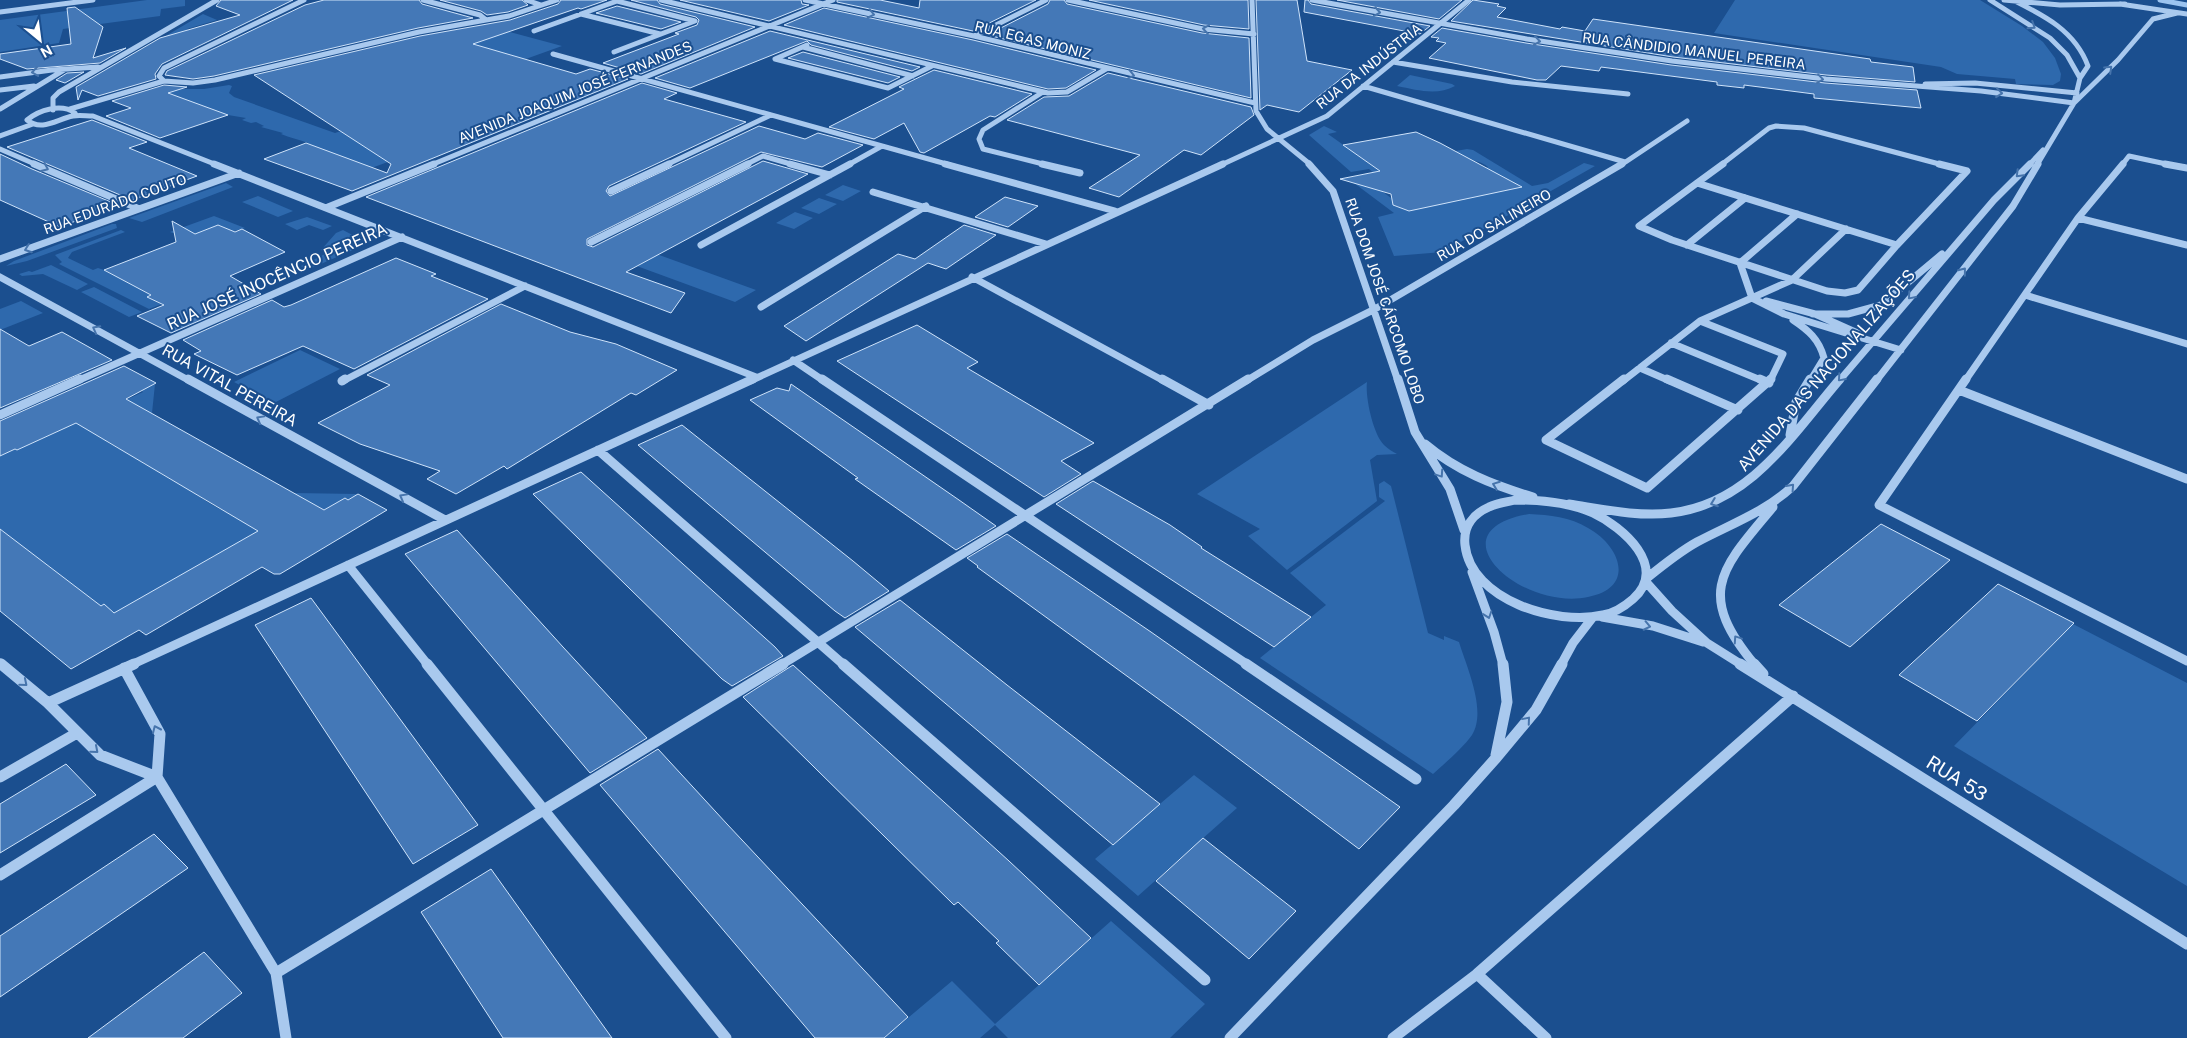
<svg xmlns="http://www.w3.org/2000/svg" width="2187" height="1038" viewBox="0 0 2187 1038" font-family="'Public Sans',sans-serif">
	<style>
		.green { fill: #2e69ad }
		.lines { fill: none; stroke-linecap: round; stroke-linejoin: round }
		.stream { stroke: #9cc4f0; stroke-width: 5 }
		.building { fill: #4478b7; stroke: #cfe3fa }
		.minor-far3 { stroke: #a9c9ee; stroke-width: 5 }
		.minor-far2 { stroke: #a9c9ee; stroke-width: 7 }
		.minor-far1 { stroke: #a9c9ee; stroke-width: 9 }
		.minor { stroke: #a9c9ee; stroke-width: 11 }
		.oneway { stroke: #4674ac }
		.labels { text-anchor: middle; stroke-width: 4; stroke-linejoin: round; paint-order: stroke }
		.far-street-label { font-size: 14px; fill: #fff; stroke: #1b4f8f }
		.street-label { font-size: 16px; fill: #fff; stroke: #1b4f8f }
		.near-street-label { font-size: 19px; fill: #fff; stroke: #1b4f8f }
	</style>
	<rect width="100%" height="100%" fill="#1b4f8f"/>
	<path class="green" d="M147,0H185V6L161,9L160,16L63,29L59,43L0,52V20Z
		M1735,0H1980L2022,26L2043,42L2055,58L2061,74L2060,81L2053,85L2016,84L2015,79L1957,74L1941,67L1714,33Z
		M203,14L217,20L187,29L192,32L140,51Z
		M499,29L562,46L523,60L459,43Z
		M1410,75L1452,84L1455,86C1437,96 1417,90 1397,86Z
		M229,85L232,86L229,93L234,97L335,133L347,129L415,152L366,170L300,146L308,143C298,139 290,138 281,134L283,133L261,127L264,126L256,122L251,123L242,120L246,118L228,115L217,118L150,92L166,89H204Z
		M1324,126L1337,132L1328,134L1380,171L1374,173L1369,169L1351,172L1309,135Z
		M1467,149L1473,150L1532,186L1548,183L1584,163L1595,166L1443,252L1394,256L1378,217L1394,213L1354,183L1367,180L1371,188L1379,189L1395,201L1513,182L1485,168L1488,167C1476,158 1466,161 1452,163L1439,154Z
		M226,183L233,187L142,222L129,218Z
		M843,185L861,191L843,201L825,195Z
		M258,196L293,211L278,217L242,202Z
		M819,198L837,204L819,214L801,208Z
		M795,212L813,218L794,229L776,223Z
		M214,216L245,228C229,234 186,238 170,232Z
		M307,217L332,226L323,230L309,225L297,230L285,224Z
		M112,224H116L117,228L27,261L6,266L14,261Z
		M121,230L125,232L72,252L68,258L93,270L98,268L104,270L151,295L148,297L162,304L149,309L59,264L62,262L55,255Z
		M343,230L364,241L351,248L353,250L307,270L301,266L327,253L321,250L336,233Z
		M626,243L756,290L735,302L604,254Z
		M51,265L88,284L77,290L43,274L22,276L19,274L29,271L32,272Z
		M94,287L142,312L129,317L81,292Z
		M21,301L43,313L0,330V309Z
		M300,350L340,369L274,403L234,382Z
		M1367,382C1365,397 1373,434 1384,445C1388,449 1393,452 1397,454L1377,455L1370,460L1377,501L1287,570L1248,536L1260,529L1197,494Z
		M155,384L152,413L105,435L107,442L119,449L124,447L134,457L146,465L151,463L161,474L175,482L179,479C195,496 223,514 246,519L293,493L358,494L348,500L345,498L298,525L219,557L215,555L117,616L104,605L96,609L25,548L20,551L0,529V456L15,449L17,450L143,392L141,390Z
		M1384,481L1391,486L1428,633L1444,640V636L1459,642C1467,668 1487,711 1472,735C1463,748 1445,763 1433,774L1260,658L1326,605L1290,573L1385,501L1379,497V484Z
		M1529,514C1550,515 1570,517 1588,528C1621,546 1636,588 1588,597C1521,611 1431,531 1529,514Z
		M2073,624L2187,683V886L1954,746Z
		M1194,775L1237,808L1138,896L1095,859Z
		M1111,921L1205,1004L1170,1038H1008L995,1025L980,1038H884L952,981L995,1024Z"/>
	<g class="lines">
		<path class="stream" d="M2160,0L2187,5"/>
	</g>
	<path class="building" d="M221,0H293L162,64L155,74L156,79L98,96L82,90L78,100L76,87L160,38L240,15L216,6Z
		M324,0H419L422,4L473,18L418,28L214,76L193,79L165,75L167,71L305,5Z
		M440,0H522L528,5L508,12L487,15L481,11Z
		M561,0H607L581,9L578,8L473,44L576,74L590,69L628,79L352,191L264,159L306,143L387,173L391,164L254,75L420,36L510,20L558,4Z
		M631,0H657L660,4L755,27L641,74L603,63L679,34L675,33L697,25L699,20L696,17Z
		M680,0H801L802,4L809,5L769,21Z
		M837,0H880L919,8L920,0H1036L973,31L837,2Z
		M1050,0H1064L1067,4L1202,33L1249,38L1251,98L987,35L1048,4Z
		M1089,0H1248L1249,29L1204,25Z
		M1256,0H1297L1307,61L1352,70L1299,112L1267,105L1260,110Z
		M1305,0H1308L1311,4L1430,26L1420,34L1304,12Z
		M1337,0H1462L1439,19Z
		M1473,0L1499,4L1497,6L1506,8L1497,17L1560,29L1562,27L1585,31L1593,19L1870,59L1871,62L1913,67L1915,82L1826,75L1673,57L1451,21Z
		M617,6L681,22L661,29L596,13Z
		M75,7L103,27L93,58L126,48L100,63L27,69L0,59V54L71,44L67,8Z
		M824,8L973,40L1096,70L1066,88L1048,89L784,25Z
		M1442,28L1526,43L1671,65L1825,83L1917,90L1921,108L1814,98V94L1744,85V88L1717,85V82L1601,67L1599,71L1561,66L1546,80H1537L1429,58L1446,43L1436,41L1439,38L1431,37Z
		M770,31L920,67L912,71L811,45L807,41L690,88L655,78Z
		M803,52L900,77L888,83L788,58Z
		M934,70L1032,94L995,117L990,116L924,153L920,152L904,123L874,139L829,127L904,89L899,87Z
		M84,72L65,83L56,80L67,73Z
		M1108,73L1251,107L1254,115L1201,155L1184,150L1119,197L1089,188L1140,155L1007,120L1044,97L1069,96Z
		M642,83L677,93L664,99L746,122L609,186L606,191L610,196L759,126L805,139L818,133L863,145L822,167L761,152L587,239V245L593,247L763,161L808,174L626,272L685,293L671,313L366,197Z
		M164,85L187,87L168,93L228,115L160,138L106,116L131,108L112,101Z
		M92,120L147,142L129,148L197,176L132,200L7,147Z
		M1416,132L1440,143L1522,187L1409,211L1393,205L1391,194L1340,179L1380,171L1343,145Z
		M0,154L32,169L118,205L60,227L0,200Z
		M1005,197L1038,206L1008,227L975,217Z
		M172,221L195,234L218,225L235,232L242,229L285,252L230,276L261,294L171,333L137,316L164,305L147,297L151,295L104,270L176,242Z
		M964,225L996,235L946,269L928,263L806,341L784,326L898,254L915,259Z
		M396,258L436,274L431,276L488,299L354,369L303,346L237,375L194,354L201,351L183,340L272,300L284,307L291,305Z
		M501,304L570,332L616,344L677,370L636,395L631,393L507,469L504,466L456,494L427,479L440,471L360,444L318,423L390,385L367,375Z
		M917,325L978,362L967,368L1094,443L1061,461L1081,474L1044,497L837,361Z
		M0,329L29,346L62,332L112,360L0,408Z
		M124,366L156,383L126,399L324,510L345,498L348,500L358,494L387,510L280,574H274L262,567L146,635L139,630L71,669L0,611V529L101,606L104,604L114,613L258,531L76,423L17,450L15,449L0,456V421Z
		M791,384L959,500L996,526L956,550L855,479L858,478L750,400L777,388L789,391Z
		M682,425L853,561L889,591L845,618L835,611L638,445Z
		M581,472L775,647L783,656L732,686L722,679L533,494Z
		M1093,481L1170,525L1202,547L1201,548L1311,617L1274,647L1056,504Z
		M1881,524L1950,560L1850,647L1779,605Z
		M457,530L563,647L647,738L590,773L405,554Z
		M1007,534L1151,632L1400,807L1359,849L1186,719L977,567L978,566L967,558Z
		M1998,584L2074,623L1977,721L1899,675Z
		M311,598L478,825L413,864L255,625Z
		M900,600L1007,685L1160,804L1113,845L855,627Z
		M793,665L1009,861L1091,938L1039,985L996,943L999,941L958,902L954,905L743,697Z
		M658,749L727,824L908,1017L884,1038H815L600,785Z
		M66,764L96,795L0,853V804Z
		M154,834L188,868L0,997V936Z
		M1203,838L1296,911L1249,959L1156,881Z
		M491,869L546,946L612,1038H503L421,912Z
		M204,952L242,993L183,1038H88Z"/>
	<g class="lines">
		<path class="minor-far3" d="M304,0L164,68L159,76L164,81L193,83L215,80L419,32L486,20L480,15L423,0
			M526,0L541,5
			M661,0L1048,93L1067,92L1106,69
			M805,0L974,36L1255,103
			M1068,0L1203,29L1254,34
			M1252,0L1256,111L1267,129L1311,165
			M1312,0L1527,39L1672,61L1826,79L1981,91L2074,103L2118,60L2153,19L2177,13
			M1990,0L2050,38L2067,55L2080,78
			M2004,0L2060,5L2125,4
			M2013,0C2045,16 2075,31 2088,66L2080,78L2074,103L2037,165
			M2120,4L2187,14
			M0,12L93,0
			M581,14L660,34
			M486,20L509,16L557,0
			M534,31L620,0
			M974,36L1046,0
			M803,47L913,76
			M614,52L695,21L617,1
			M553,54L950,165
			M775,59L888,88L932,66
			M775,59L807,45
			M1393,62L1512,82L1628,94
			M0,77L52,70L98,67
			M1925,84L1975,83L2077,93
			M1363,86L1625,162
			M0,90L34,86
			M1043,92L983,130L979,139L983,149L1047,165
			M0,109L64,70
			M70,109L164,81
			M53,110V98L59,92L217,0
			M72,116L75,113C61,103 39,110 27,120C42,132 57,119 73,116C79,115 86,116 93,116L217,165
			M0,136L33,124
			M0,149L37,165
			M431,165L833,0
			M666,165L771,115
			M745,165L763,156L794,165
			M848,165L882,146
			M1221,165L1327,116L1469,0
			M1621,165L1687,121
			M1721,165L1769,128L1776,126L1804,128L1943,165
			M2029,165L2043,150
			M2122,165L2129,156L2171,165"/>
		<path class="minor-far2" d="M34,164L137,208
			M214,164L756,377
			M790,164L830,175
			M945,164L1115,211
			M1042,164L1080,173
			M1309,164L1333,191L1398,381
			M2165,164L2187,168
			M1697,183L1897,245
			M1697,183L1639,226L1672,240L1827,291L1845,293L1858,290L1897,245
			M1697,183L1723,164
			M611,191L669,164
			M873,192L1046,244
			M328,207L434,164
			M1797,214L1740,263L1752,298L1784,314L1901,350
			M2078,218L2187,245
			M591,242L748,164
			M701,245L850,164
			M1687,245L1745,198
			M1897,245L1967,171L1939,164
			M0,259L239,173
			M0,277L190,381
			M972,277L1164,381
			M2025,295L2187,344
			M1766,301L1815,314L1862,335
			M761,307L926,206
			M1813,314H1848L1881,305L1942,254
			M1793,320C1808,330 1819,339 1824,358L1810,381
			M1700,321L1792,280L1846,229
			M1671,343L1763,381
			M793,360L824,381
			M1640,368L1670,381
			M77,381L402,237
			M343,381L525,286
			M750,381L1223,164
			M1246,381L1313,340L1375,309L1622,164
			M1623,381L1700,321L1783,354L1770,381
			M1839,381L1994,200L2030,164
			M1876,381L2013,206L2038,164
			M1965,381L2078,218L2123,164"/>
		<path class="minor-far1" d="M188,379L445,520
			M822,379L1248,665
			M1162,379L1209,405
			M1398,379L1415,432L1450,489L1464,530
			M1624,379L1546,440L1647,488L1771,379
			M1667,379L1738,410
			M1760,379L1769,383
			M1966,379L1879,505L2187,661
			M342,381L345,379
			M1959,390L2187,479
			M0,415L80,379
			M1790,435L1796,402L1810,379
			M1425,444C1457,471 1493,485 1533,497
			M598,450L844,665
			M1515,500C1541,500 1569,502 1593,513C1623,527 1669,567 1633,599C1625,606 1614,613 1603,615C1556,626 1471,600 1465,545C1463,527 1473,514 1489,507C1497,503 1507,502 1515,500Z
			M1569,504C1602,509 1638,517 1671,513C1750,504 1792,435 1840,379
			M348,565L428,665
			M1472,572L1494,632L1503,665
			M1647,578C1663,565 1679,552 1697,542C1731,524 1765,512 1793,486L1877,379
			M1646,582L1672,611L1707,643L1742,665
			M1602,617L1653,626L1703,642
			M0,663L2,665
			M131,665L753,379
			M781,665L1248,379
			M1561,665L1573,643L1593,617
			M1755,665C1695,593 1721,569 1773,507"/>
		<path class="minor" d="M1,664L48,703L100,755L157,777
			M427,664L726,1038
			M843,664L1205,980
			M1246,664L1416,779
			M1740,664L2187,944
			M1754,664L1763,674
			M124,668L160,734L157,777L276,973L286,1038
			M48,703L134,664
			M1496,755L1507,702L1503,664
			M0,777L77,733
			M0,875L157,777
			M276,973L783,664
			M1477,974L1546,1038
			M1230,1038L1454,805L1496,758L1536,710L1562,664
			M1393,1038L1477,974L1793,696"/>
	</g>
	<defs><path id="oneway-chevron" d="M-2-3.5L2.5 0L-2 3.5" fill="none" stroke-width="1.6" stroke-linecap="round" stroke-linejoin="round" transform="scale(1.25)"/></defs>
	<g class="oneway">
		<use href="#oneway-chevron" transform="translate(1377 12) rotate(10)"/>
		<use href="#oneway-chevron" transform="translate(871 14) rotate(12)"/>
		<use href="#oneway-chevron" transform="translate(2032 26) rotate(33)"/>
		<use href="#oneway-chevron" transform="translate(1206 29) rotate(-172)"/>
		<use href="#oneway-chevron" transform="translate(1537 41) rotate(8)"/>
		<use href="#oneway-chevron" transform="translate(2109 69) rotate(-44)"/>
		<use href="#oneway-chevron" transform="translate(35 72) rotate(172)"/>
		<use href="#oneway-chevron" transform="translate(1131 75) rotate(13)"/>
		<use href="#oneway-chevron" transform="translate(1820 79) rotate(7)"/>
		<use href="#oneway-chevron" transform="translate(1999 93) rotate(6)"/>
		<use href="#oneway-chevron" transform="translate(45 168) rotate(23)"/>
		<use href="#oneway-chevron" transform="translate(2019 174) rotate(135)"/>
		<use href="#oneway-chevron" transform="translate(28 249) rotate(160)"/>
		<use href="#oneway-chevron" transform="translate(1963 271) rotate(-52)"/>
		<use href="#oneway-chevron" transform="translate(1911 296) rotate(131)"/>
		<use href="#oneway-chevron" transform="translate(96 329) rotate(-152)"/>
		<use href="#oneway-chevron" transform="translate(1841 378) rotate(131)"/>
		<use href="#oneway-chevron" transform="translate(260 419) rotate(-151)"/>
		<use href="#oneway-chevron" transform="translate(1440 474) rotate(56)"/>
		<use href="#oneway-chevron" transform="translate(1496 485) rotate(-159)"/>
		<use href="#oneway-chevron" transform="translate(1791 487) rotate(-48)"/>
		<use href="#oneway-chevron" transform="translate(403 497) rotate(-151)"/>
		<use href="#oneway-chevron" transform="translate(1714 503) rotate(159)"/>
		<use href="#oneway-chevron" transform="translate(1488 615) rotate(71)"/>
		<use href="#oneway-chevron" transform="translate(1647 626) rotate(12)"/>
		<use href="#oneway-chevron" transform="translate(1737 639) rotate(-124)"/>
		<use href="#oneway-chevron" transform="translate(24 683) rotate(40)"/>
		<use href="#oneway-chevron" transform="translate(1527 720) rotate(-50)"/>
		<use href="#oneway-chevron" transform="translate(156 729) rotate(-114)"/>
		<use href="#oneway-chevron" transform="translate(95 750) rotate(41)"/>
	</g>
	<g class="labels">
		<g class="far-street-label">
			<text transform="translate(1033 40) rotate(14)" y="5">RUA EGAS MONIZ</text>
			<text transform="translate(1694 51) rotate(7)" y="5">RUA CÂNDIDIO MANUEL PEREIRA</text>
			<text transform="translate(1369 66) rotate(-38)" y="5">RUA DA INDÚSTRIA</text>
			<text transform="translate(575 92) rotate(-22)" y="5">AVENIDA JOAQUIM JOSÉ FERNANDES</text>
			<text transform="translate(115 204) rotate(-20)" y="5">RUA EDURADO COUTO</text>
			<text transform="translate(1494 225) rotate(-30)" y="5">RUA DO SALINEIRO</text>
			<text transform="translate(1385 301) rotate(71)" y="5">RUA DOM JOSÉ CÁRCOMO LOBO</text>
		</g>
		<g class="street-label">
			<text transform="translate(277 276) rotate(-24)" y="6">RUA JOSÉ INOCÊNCIO PEREIRA</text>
			<text transform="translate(1826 370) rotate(-49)" y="6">AVENIDA DAS NACIONALIZAÇÕES</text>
			<text transform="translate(230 385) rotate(29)" y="6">RUA VITAL PEREIRA</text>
		</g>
		<g class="near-street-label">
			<text transform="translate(1957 778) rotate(32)" y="7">RUA 53</text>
		</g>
	</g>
	<g transform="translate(40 40) rotate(151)" stroke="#1b4f8f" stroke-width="4" paint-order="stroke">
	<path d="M0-4L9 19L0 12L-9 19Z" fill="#ffffff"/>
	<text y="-8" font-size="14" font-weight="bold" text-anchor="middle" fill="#ffffff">N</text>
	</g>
</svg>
